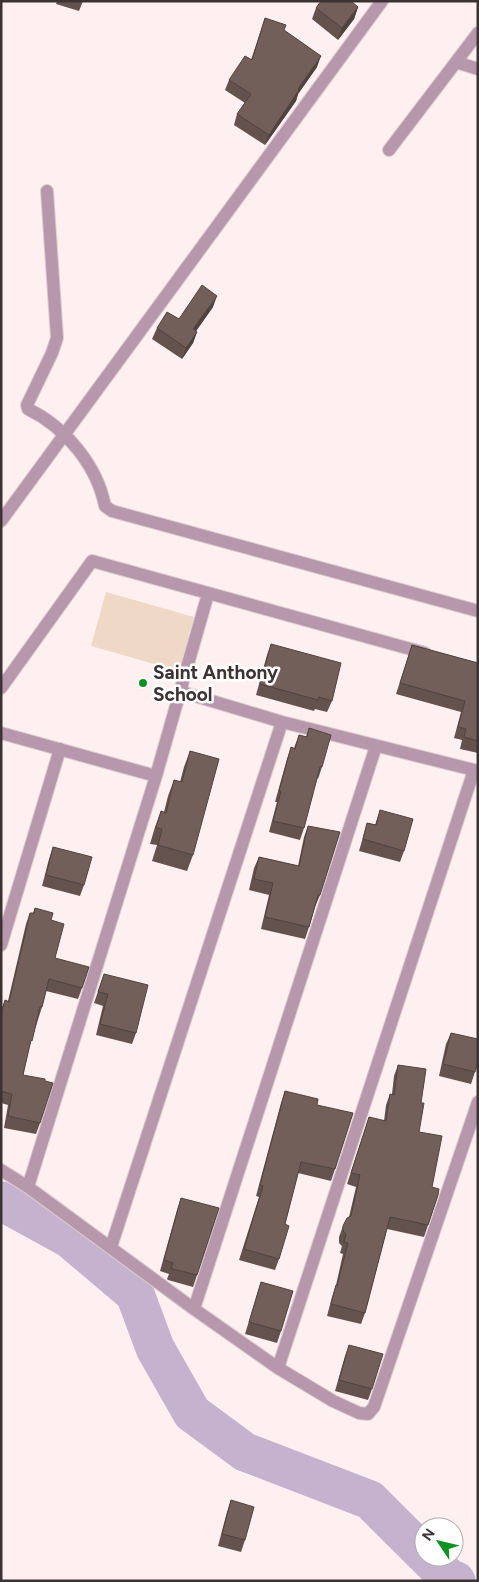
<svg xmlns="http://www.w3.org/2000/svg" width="479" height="1582" viewBox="0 0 479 1582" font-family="Figtree,sans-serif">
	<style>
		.green { fill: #efd9c6 }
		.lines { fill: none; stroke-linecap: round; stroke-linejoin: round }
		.river { stroke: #c4b2cf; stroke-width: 39 }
		.minor-casing { stroke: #dbcdcf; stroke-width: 14 }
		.minor { stroke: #b797ac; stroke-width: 12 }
		.wall { fill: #63524d }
		.shaded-wall { fill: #50423f }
		.building { fill: #735f5a; stroke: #50423f }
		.poi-dot { fill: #0f9223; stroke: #fff; stroke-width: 2 }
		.labels { text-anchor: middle; stroke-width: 5; stroke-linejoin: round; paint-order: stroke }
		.poi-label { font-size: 19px; font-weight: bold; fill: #3c3234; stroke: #fff; text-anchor: start }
	</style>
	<rect width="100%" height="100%" fill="#feeff1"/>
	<path class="green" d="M106,592L194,617L179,671L91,646Z"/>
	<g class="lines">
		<path class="river" d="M1,1201L70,1239L135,1294L155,1348L192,1413L245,1452L370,1500L424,1554
			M427,1557L449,1578L456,1581"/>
		<defs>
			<path id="minor" d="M478,33L456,62L478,69
				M389,150L456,62
				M47,191L57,338L52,353L27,405L28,409C65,427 97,465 105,506L112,511L478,611
				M1,521L382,1
				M1,688L92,561L425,653
				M182,692L282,722L478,771
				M1,733L156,776
				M1,945L60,749
				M1,1170L28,1187L194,1309L278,1368L333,1401L359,1413L368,1414L374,1407L478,1102
				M28,1187L156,776L208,594
				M111,1247L282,722
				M194,1309L376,746
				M278,1368L474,770"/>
		</defs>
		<use href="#minor" class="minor-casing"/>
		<use href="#minor" class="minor"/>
	</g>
	<path class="wall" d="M57,1H83L79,11L56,4Z
		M358,7L354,19L338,40L312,19L316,8Z
		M265,18L284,30L317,67L298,94L296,101L265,145L234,125L237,114L245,103L225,90L229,80L251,60Z
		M213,307L196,331L197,332L193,343L182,359L152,339L157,328Z
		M271,644L332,701L327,712L315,709L314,711L256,695L267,655Z
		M412,645L478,663V753L460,749L462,740L454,738L461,712L396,694Z
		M309,728L322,767L318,779L317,778L304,828L300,840L269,832L277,802H275L287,759L291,747L294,748L299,735L306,737Z
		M190,751L193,855L187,871L152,861L157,845L150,844L155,827L161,811L164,812L168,796L174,780L180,782L184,767Z
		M380,810L404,851L400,862L359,851L367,823L375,825Z
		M308,826L320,895L315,907L309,927L305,939L261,929L269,895L249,890L254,868L259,857L298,866L304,837Z
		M53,847L84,885L80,896L42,886L49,859Z
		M35,908L51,920L55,958L82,988L78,999L46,991L42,1007L28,1051L23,1075L40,1123L36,1134L4,1128L8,1105L1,1103V1010L5,1000L8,1001L26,924L30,913H33Z
		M104,974L136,1033L132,1044L96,1035L103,1006L94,1003Z
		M451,1033L475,1072L471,1084L439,1076L446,1044Z
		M398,1065L421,1103L419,1132L432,1187L438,1195L424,1237L387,1229L365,1313L361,1324L327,1316L332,1297L336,1285L343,1254L340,1253L342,1246L339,1243V1237L343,1226L349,1217L356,1187L347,1184L369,1117L384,1121L386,1105L390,1094H392L394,1076Z
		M285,1091L317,1105L335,1169L331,1181L298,1173L285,1224L279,1259L275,1270L239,1260L259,1197L256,1196L281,1103Z
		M181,1198L197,1275L193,1287L168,1280L167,1279L169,1274L160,1271L177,1210Z
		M261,1282L281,1331L277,1343L245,1334Z
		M349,1345L372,1389L368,1400L335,1391L345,1356Z
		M231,1500L245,1540L241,1552L218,1546L227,1512Z"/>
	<path class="shaded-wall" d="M358,7L354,19L338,40L342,28Z
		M321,56L317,67L298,94L296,101L265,145L269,135L298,89Z
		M217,296L213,307L189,341L193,329Z
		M197,332L193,343L182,359L186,348Z"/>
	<path class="building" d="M321,1H351L358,7L342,28L316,8Z
		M265,18L286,25L284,30L321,56L298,89L299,90L269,135L237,114L251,94L229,80L245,56L252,60Z
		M202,285L217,296L193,329L197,332L186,348L157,328L167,312L179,319Z
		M271,644L341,663L332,701L319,697L318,700L260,684Z
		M412,645L478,663V741L464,737L466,729L458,727L465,701L400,683Z
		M309,728L331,735L322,767H320L304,828L273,821L281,791H279L291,747L295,749L299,735L307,737Z
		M190,751L219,759L193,855L158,845L162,829L156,828L161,811L166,813L174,780L182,782Z
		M380,810L413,819L404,851L363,839L367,823L376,825Z
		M308,826L340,832L320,895H318L309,927L265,917L273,883L254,879L259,857L299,866Z
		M53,847L92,857L84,885L46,875Z
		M35,908L53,913L51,920L64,924L55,958L89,967L82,988L49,979L42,1007H40L32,1041L31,1040L23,1075L45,1079V1081L53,1083L40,1123L8,1116L12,1094L1,1091V1015L5,1000L9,1002L30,913H34Z
		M104,974L148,985L136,1033L100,1024L108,994L98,992Z
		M451,1033L478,1039V1062L475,1072L443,1064Z
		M398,1065L426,1069L421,1103H424L419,1132L442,1136L432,1187L439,1189L438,1195L428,1225L390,1217L365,1313L331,1304L336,1285L337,1286L348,1243L344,1242L346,1234L343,1231V1226L347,1218L351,1216L360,1175L351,1173L369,1117L386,1121L390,1094L394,1095Z
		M285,1091L318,1099L317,1105L353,1113L335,1169L301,1162L285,1224L289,1226L279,1259L244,1249L263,1186L260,1185Z
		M181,1198L219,1208L197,1275L173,1269L171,1268L173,1263L164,1260Z
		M261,1282L293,1291L281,1331L249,1322Z
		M349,1345L383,1354L372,1389L339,1380Z
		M231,1500L254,1507L245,1540L222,1534Z"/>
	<circle class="poi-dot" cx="143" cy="683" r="5"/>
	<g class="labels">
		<g class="poi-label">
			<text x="153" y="679">Saint Anthony<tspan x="153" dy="22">School</tspan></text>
		</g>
	</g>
	<rect width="479" height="1582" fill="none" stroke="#3c3234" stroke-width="5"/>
	<g transform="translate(439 1542) rotate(305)"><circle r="24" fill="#ffffff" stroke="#b1adae"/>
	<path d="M0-4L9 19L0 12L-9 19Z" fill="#0f9223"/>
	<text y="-8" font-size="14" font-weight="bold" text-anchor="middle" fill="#3c3234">N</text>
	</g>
</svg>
